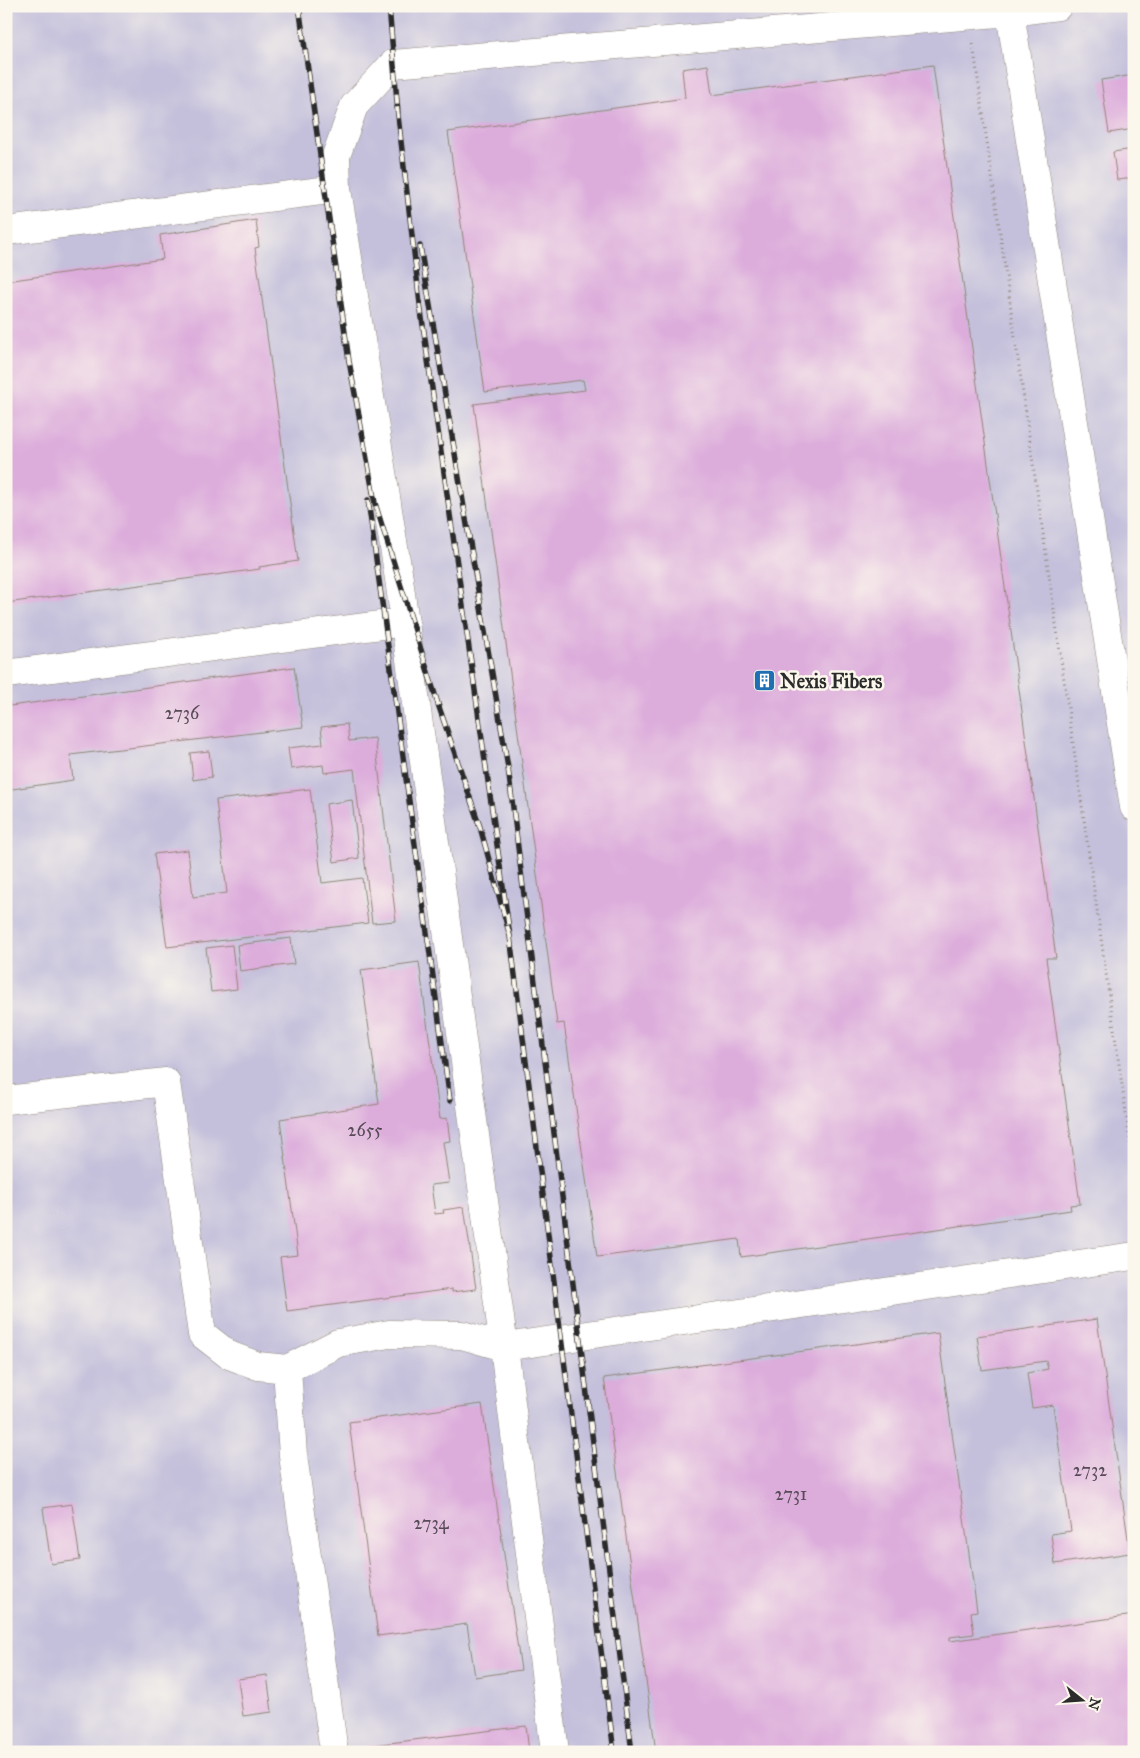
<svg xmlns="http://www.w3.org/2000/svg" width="1140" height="1758" viewBox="0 0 1140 1758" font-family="'IM FELL Great Primer',serif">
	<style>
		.industrial { fill: #c4c0db }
		.building { fill: #dcacdb }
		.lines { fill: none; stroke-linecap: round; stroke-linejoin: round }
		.minor-casing { stroke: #90867a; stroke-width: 29 }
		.path { stroke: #90867a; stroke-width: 3; stroke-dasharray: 1 4; stroke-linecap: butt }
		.minor { stroke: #fff; stroke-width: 28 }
		.rail-casing { stroke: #2b2b2b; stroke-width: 5.5 }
		.rail { stroke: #fbf7ec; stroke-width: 4; stroke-dasharray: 11; stroke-linecap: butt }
		.labels { text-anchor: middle; stroke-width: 5; stroke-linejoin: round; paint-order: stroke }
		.number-label { font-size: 18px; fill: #574b57 }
		.poi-label { font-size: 20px; font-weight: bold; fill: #2b2b2b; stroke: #fbf7ec; text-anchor: start }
	</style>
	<rect width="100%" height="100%" fill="#fbf7ec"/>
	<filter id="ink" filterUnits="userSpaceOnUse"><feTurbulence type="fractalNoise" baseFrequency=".02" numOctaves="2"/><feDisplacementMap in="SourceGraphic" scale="10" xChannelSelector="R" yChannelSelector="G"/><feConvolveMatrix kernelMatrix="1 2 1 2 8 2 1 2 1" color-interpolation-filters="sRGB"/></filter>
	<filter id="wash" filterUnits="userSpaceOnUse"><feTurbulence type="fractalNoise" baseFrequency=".0096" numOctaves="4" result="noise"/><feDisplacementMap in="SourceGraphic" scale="20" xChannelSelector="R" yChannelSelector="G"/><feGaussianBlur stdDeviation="1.12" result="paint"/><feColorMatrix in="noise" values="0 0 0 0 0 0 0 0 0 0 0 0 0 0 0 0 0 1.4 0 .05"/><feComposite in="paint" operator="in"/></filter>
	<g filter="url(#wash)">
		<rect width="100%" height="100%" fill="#f4e2c8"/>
		<path class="industrial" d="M6,6H1134V1752H6Z"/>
		<g id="blocks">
			<path class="building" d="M708,65L712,95L933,65L1056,958H1046L1080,1204L1070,1205L1071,1210L741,1257L739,1239L597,1257L564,1023L557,1024L474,404L585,390L583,380L485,392L448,132L685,98L682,69Z
				M1134,75V129L1109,133L1101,80Z
				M1134,149V178L1117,180L1113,152Z
				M256,220L259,247L255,248L298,561L259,567L260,569L6,603V281L163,259L160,235Z
				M1134,238V272H1133L1128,239Z
				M294,667L303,727L70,755L73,780L6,790V687L10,706Z
				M347,724L349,741L375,738L396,921L372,923L354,769L324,773L323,765L291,769L288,748L323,744L321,727Z
				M209,751L212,777L193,780L190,753Z
				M310,789L322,883L362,878L368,923L167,947L154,854L188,850L193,897L227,893L216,800Z
				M6,800H9L11,825L6,826Z
				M352,800L359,858L334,862L326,804Z
				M291,938L294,964L240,971L237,945Z
				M232,945L237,989L211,992L206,948Z
				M419,962L440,1119L447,1118L450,1141L443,1142L449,1183L431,1185L435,1214L444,1213L443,1210L464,1207L476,1289L452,1292V1289L287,1311L280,1257L298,1255L280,1119L379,1104L361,970Z
				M1097,1319L1130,1553L1055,1564L1051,1534L1071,1531L1053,1405L1032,1408L1027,1373L1048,1369L1046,1361L982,1370L977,1336Z
				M938,1333L977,1611L971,1612L974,1634L950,1637V1641L1134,1615V1752H656L604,1378Z
				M482,1404L521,1670L475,1677L467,1624L378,1636L349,1422Z
				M72,1504L80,1560L51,1564L43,1508Z
				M267,1675L272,1712L243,1716L238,1679Z
				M526,1726L529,1752H366L365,1746Z"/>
		</g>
	</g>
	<g filter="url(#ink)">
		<use href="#blocks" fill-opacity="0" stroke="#90867a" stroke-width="1"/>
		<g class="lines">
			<defs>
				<path id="minor" d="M1010,12L1134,807
					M6,231L337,189
					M6,674L404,622
					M6,1100L166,1082L202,1334L229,1355L258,1366L287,1369
					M334,1752L293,1455L287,1369L338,1343L389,1334L462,1335L504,1347L1134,1256
					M555,1752L504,1347L399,579L337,189L336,156L354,106L393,64L1010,12L1058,6"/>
			</defs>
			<use href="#minor" class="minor-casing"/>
			<path class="path" d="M973,44L1134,1169"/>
			<use href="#minor" class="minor"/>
			<defs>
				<path id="rail" d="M299,6L349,361L375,503L438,704L480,827L510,936L420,304L397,107
					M389,6L398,113
					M420,246L508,768L632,1752
					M368,500L450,1101
					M510,936L614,1752"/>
			</defs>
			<use href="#rail" class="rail-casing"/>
			<use href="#rail" class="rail"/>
		</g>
	</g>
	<defs>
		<symbol id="building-square" viewBox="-11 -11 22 22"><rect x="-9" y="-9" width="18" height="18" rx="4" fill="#1f6fb2" stroke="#fbf7ec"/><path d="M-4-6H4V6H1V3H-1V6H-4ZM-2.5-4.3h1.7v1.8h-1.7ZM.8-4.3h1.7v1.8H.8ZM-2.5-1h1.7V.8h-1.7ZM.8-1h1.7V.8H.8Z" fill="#fff"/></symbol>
	</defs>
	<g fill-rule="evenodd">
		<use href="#building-square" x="752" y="668" width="25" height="25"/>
	</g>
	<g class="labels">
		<g class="number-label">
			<text x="182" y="719">2736</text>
			<text x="365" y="1136">2655</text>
			<text x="1090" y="1476">2732</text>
			<text x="791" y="1500">2731</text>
			<text x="431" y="1529">2734</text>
		</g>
		<g class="poi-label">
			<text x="780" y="688">Nexis Fibers</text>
		</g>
	</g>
	<rect width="1140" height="1758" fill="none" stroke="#fbf7ec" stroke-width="25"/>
	<g transform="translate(1082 1700) rotate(107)" stroke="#fbf7ec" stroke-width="4" paint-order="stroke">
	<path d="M0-4L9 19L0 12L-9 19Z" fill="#2b2b2b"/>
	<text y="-8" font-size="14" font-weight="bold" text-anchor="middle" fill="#2b2b2b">N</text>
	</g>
</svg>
